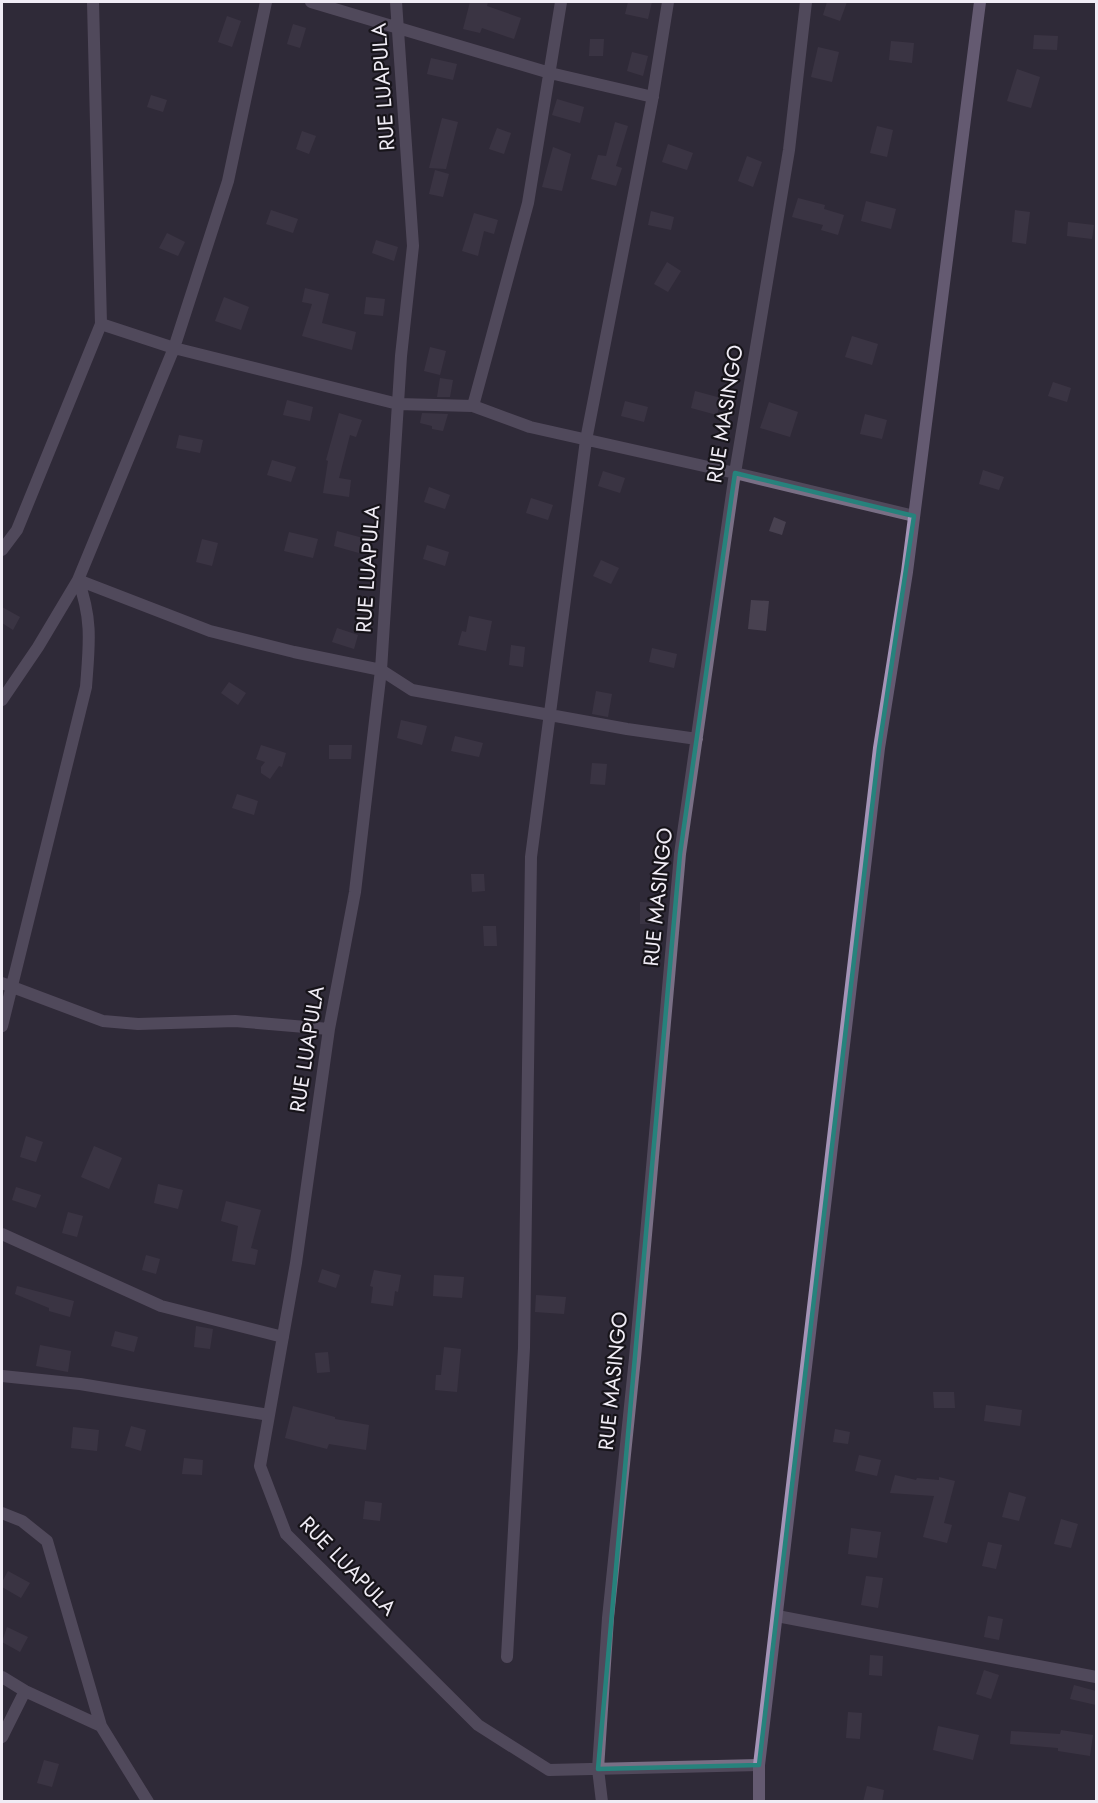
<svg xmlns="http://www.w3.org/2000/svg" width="1098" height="1803" viewBox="0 0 1098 1803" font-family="Jost,sans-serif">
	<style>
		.building { fill: #484150 }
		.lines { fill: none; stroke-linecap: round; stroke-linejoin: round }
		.street { stroke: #796f85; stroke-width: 12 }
		.secondary { stroke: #a494b7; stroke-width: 12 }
		.marked { fill: none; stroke: #26827c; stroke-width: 4.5; stroke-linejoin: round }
		.labels { text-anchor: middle; stroke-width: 4.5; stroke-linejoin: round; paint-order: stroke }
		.street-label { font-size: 21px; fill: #f0ecf5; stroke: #17141a }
	</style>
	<rect width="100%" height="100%" fill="#302a38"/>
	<path class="building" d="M470,2H488L487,6L521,18L514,39L482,28L480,33L463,29Z
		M628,2H652L648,19L625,14Z
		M827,2H847L840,21L823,15Z
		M227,16L241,21L232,47L218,42Z
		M293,24L306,28L300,48L287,44Z
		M1034,35L1058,36L1057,50L1033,49Z
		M590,39H604L603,56H589Z
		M891,41L914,43L912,63L889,60Z
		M818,47L839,52L832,82L811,77Z
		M632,52L648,56L643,76L627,71Z
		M431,58L457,64L453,80L427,74Z
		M1017,69L1040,77L1031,108L1007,101Z
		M151,95L167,100L163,112L147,107Z
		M557,99L584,107L580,123L552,115Z
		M442,118L458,122L446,169L429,168Z
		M615,122L628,126L616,166L622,168L616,186L591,179L598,155L606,156Z
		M877,126L893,130L887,157L870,153Z
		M497,128L511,133L504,154L489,149Z
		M302,131L316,136L309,154L296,149Z
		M668,144L693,153L687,170L662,162Z
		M553,147L571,154L562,191L542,187Z
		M747,156L762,162L753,187L738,181Z
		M435,170L449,174L443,197L429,194Z
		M798,198L825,205L824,209L844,215L838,235L821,230L823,225L792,217Z
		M866,201L896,209L891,229L861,221Z
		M271,210L298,219L293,233L266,224Z
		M1015,210L1030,212L1026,244L1012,242Z
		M651,211L674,217L671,230L648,225Z
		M474,213L498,220L494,234L484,231L478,256L462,251Z
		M1068,222L1094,225L1092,239L1067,236Z
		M167,233L185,242L178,256L159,248Z
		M376,240L398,247L394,261L372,253Z
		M667,262L681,271L668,292L654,284Z
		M305,288L329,294L322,323L356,332L352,350L302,336L312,304L302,302Z
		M224,297L249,307L241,330L215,321Z
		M366,297L385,299L383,316L364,314Z
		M852,336L878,344L872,365L845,357Z
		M430,347L446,351L440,375L424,371Z
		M440,378L453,380L450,397H437Z
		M1053,382L1071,388L1067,402L1048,396Z
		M695,391L721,398L717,415L691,408Z
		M287,400L313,407L310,421L283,415Z
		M625,401L648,407L644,422L621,416Z
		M769,402L798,412L790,437L760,428Z
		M339,413L362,420L356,437L350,435L339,478L351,480L349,497L323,493L328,461L326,460Z
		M422,413L448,414L443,431L432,429V426L420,423Z
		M865,414L887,420L882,439L860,434Z
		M179,435L203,440L200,453L176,448Z
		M272,460L296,467L291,482L267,475Z
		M983,470L1004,477L999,490L979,484Z
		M603,471L625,478L620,493L598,486Z
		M429,487L450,495L445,509L424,502Z
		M531,498L553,505L548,520L526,513Z
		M774,517L786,522L782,535L769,531Z
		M337,531L363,538L359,553L334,546Z
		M289,532L318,539L313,558L284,551Z
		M202,539L218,543L212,566L196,562Z
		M427,545L449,552L445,566L423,559Z
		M601,560L619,568L611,584L593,576Z
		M751,600L769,601L766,631L748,629Z
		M2,607L20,617L13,630L2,623Z
		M469,616L492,621L486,651L458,645L462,631L466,632Z
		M337,628L358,635L354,649L332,642Z
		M511,645L525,647L523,667L509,665Z
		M652,648L677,654L674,668L649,662Z
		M229,682L246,693L238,705L221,693Z
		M596,691L612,694L608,717L592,714Z
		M401,720L427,726L422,745L397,738Z
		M455,736L483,743L479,757L451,751Z
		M261,745L286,753L282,767L279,766L270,779L261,773V767L265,762L256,759Z
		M329,745H352L351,759H329Z
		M592,763L607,764L605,785L590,784Z
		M237,794L258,801L254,815L232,808Z
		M471,874H484L485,891L472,892Z
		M640,902L661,903L660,924H640Z
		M483,926H496L497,946H484Z
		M26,1136L43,1142L36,1162L20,1157Z
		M94,1146L122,1158L109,1189L81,1177Z
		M158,1184L183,1190L178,1209L154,1203Z
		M16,1187L41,1195L36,1208L12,1200Z
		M226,1201L261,1210L251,1248L258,1250L255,1265L232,1261L238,1226L221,1221Z
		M68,1212L83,1216L77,1237L62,1233Z
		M146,1255L160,1259L156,1274L142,1270Z
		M322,1269L340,1275L336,1288L318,1282Z
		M374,1270L401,1275L398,1292L395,1291L393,1306L371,1303L373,1287L370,1286Z
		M434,1275L464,1277L462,1298L433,1296Z
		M17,1286L74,1301L70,1317L49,1311V1308L15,1294Z
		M536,1295L566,1297L564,1314L535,1312Z
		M196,1326L213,1329L210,1349L194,1347Z
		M115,1331L138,1337L134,1352L111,1346Z
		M40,1345L71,1351L68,1372L36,1366Z
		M444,1347L461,1349L457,1392L435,1390L436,1375H441Z
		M328,1352L330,1372L317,1373L315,1353Z
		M933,1392H954L955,1408H934Z
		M986,1405L1022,1410L1020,1426L984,1421Z
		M293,1406L335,1417V1419L369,1425L366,1450L329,1444L327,1449L285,1438Z
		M131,1426L146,1430L141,1451L125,1446Z
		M73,1427L99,1430L97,1451L71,1448Z
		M835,1429L850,1432L848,1444L833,1442Z
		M859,1455L881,1460L877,1476L855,1471Z
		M184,1458L203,1460L202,1475L182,1474Z
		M895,1475L916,1480L917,1478L939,1480V1477L955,1481L944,1523L952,1525L947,1543L923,1537L934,1496L890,1493Z
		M1009,1492L1026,1497L1019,1521L1002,1517Z
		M365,1501L382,1503L380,1521L363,1519Z
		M1061,1519L1078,1524L1071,1548L1054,1544Z
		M851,1528L881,1532L877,1558L848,1554Z
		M988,1542L1002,1545L996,1569L982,1566Z
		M8,1571L30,1583L21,1598L2,1587V1582Z
		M866,1576L883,1578L878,1608L861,1605Z
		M988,1616L1003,1619L999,1640L984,1637Z
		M7,1627L28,1637L20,1652L2,1642Z
		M870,1655L883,1656L882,1676L869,1675Z
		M984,1670L999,1675L991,1699L976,1694Z
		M1074,1685L1096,1691V1705L1070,1699Z
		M848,1712L862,1713L860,1739L846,1738Z
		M938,1726L979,1735L973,1760L933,1750Z
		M1061,1730L1093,1735L1090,1756L1058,1751V1748L1010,1744L1011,1731L1060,1734Z
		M44,1760L59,1764L52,1787L37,1783Z
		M867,1786L884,1790L882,1802H863Z"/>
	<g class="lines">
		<path class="street" d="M311,2L550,73L653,97
			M396,2L413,246L401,356L381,670L355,892L329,1029L296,1263L260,1466L286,1534L478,1725L549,1770L759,1765
			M101,324L174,348L398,404L473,406L530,427L735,473L914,516
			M473,406L528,203L561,2
			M2,550L17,530L101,324L93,2
			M78,580L210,631L294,652L381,670L412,690L627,729L697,739
			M2,700L38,647L78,580L174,348L228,181L266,2
			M2,983L103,1021L138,1024L235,1021L329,1029
			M2,1026L86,687C89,646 93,620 78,580
			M2,1234L161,1306L283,1337
			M2,1376L80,1384L269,1415
			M2,1513L22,1521L47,1541L101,1726L148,1802
			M777,1616L1096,1677
			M507,1657L524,1348L531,857L586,440L652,101L668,2
			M2,1677L25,1691L101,1726
			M2,1737L25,1691
			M602,1802L598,1769L608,1618L635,1358L680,854L735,473L789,150L806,2"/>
		<path class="secondary" d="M759,1802V1765L879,748L907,572L980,2"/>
	</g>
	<path d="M0 0H1098V1803H0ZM735,473L914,516L879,748L759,1765L598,1769L680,854Z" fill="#302a38" fill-opacity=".55" fill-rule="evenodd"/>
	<path class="marked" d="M735,473L914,516L879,748L759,1765L598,1769L680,854Z"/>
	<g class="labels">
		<g class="street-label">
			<text transform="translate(383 87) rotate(-94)" y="7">RUE LUAPULA</text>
			<text transform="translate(725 414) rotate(-81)" y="7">RUE MASINGO</text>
			<text transform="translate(368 569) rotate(-86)" y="7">RUE LUAPULA</text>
			<text transform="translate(658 897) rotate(-84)" y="7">RUE MASINGO</text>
			<text transform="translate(307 1049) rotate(-81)" y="7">RUE LUAPULA</text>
			<text transform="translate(613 1381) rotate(-84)" y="7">RUE MASINGO</text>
			<text transform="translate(348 1566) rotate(46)" y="7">RUE LUAPULA</text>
		</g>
	</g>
	<rect width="1098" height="1803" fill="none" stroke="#f0ecf5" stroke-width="6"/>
</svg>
